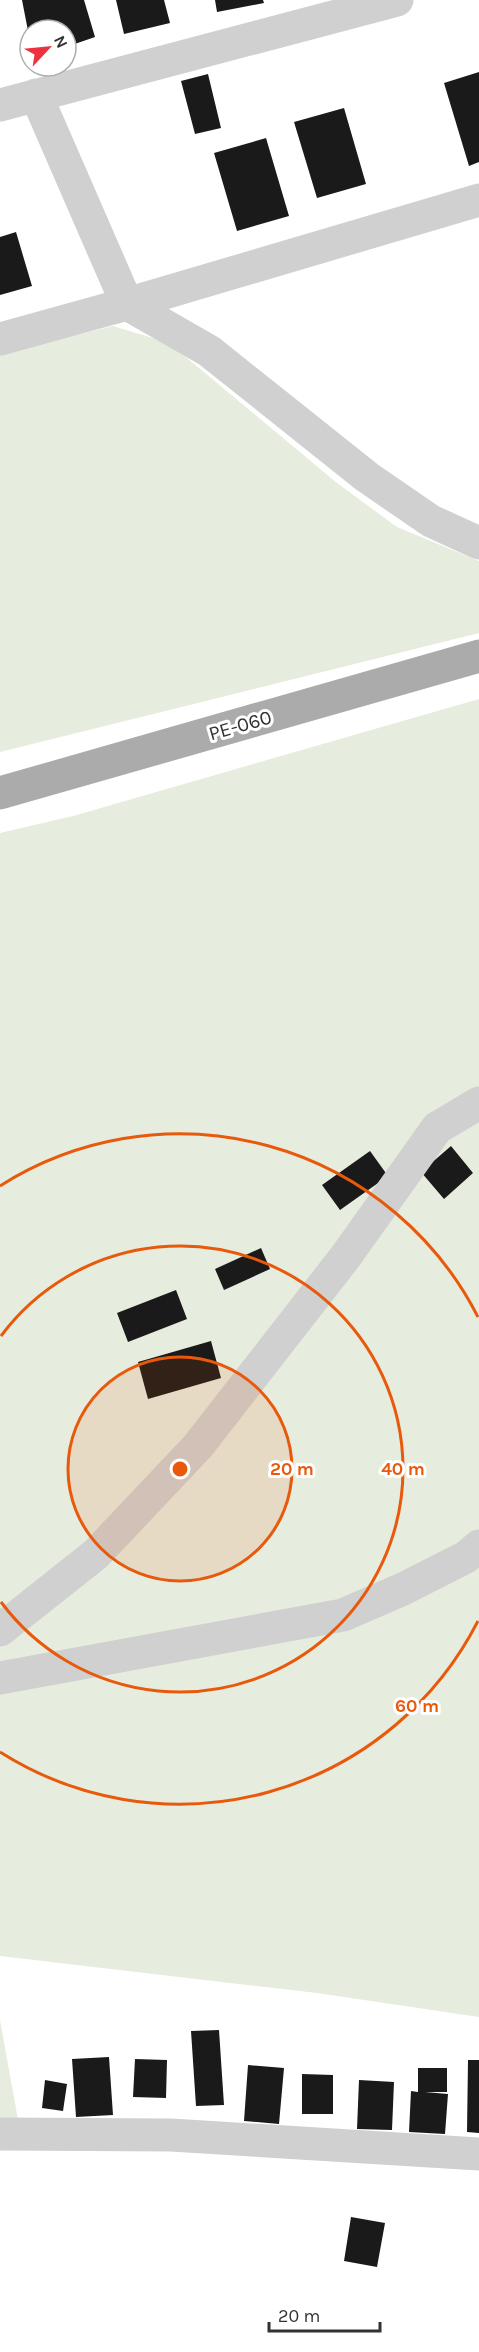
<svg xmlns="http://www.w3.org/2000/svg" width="479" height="2352" viewBox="0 0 479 2352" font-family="Karla,sans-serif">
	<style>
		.green { fill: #e6ecde }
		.building { fill: #1a1a1a }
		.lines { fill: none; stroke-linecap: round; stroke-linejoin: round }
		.minor { stroke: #d0d0d0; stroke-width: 33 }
		.major { stroke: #ababab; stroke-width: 33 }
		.ring { fill: none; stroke: #e8590c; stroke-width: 3 }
		.labels { text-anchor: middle; stroke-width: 6; stroke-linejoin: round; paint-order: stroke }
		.street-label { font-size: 20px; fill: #333; stroke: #fff }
		.centre { fill: #e8590c; stroke: #fff; stroke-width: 3 }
		.ring-label { font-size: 18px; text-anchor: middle; font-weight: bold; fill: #e8590c; stroke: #fff; stroke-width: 6; stroke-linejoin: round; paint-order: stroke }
	</style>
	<rect width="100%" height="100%" fill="#fff"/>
	<path class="green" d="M113,326L169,343L337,483L397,527L479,561V633L0,752V354Z
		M479,699V2017L317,1993L0,1956V833L73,816Z
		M0,2020L18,2120L0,2119Z"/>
	<path class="building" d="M22,0H84L95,37L66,47V30H30L29,36Z
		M116,0H164L170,23L124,34Z
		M215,0H263L264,3L217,12Z
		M479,72V162L469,166L444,83Z
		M208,74L221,128L195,134L181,81Z
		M344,108L366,184L317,198L294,122Z
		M266,138L289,216L237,231L214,153Z
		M16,232L32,286L0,295V237Z
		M451,1146L473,1173L444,1199L421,1172Z
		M370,1151L388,1176L340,1210L322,1185Z
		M261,1248L270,1269L224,1290L215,1269Z
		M176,1290L187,1319L128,1342L117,1313Z
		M211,1341L221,1378L148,1399L138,1362Z
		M219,2030L224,2105L196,2106L191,2031Z
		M109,2057L113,2115L76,2117L72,2059Z
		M135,2059L167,2060L166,2098L133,2097Z
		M468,2060H479V2133L467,2132Z
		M248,2065L284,2068L279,2124L244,2121Z
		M418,2068H447V2092H425L448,2094L445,2134L409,2132L411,2091L418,2092Z
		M302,2074L333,2075V2114H302Z
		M45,2080L67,2084L63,2111L42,2108Z
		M359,2080L394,2082L392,2130L357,2129Z
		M351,2217L385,2223L377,2267L344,2261Z"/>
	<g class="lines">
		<path class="minor" d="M36,95L127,304L209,351L367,477L431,521L479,543
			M0,105L397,0
			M0,339L127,304L479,200
			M0,1630L96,1554L198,1446L346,1256L437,1128L479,1103
			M0,1678L343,1615L403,1589L466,1557L479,1546
			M0,2134L171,2135L479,2154"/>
		<path class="major" d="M0,793L479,656"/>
	</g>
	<circle cx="180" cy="1469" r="112" fill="#e8590c" fill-opacity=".12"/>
	<g class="ring">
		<circle cx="180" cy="1469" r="112"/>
		<path d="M1 1336A223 223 0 1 1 1 1602"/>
		<path d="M478 1621A335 335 0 0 1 0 1752M0 1186A335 335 0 0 1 478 1317"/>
	</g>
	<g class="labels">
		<g class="street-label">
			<text transform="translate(240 725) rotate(-16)" y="7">PE-060</text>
		</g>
	</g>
	<circle cx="180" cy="1469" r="9" class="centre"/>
	<g class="ring-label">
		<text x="292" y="1475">20 m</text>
		<text x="403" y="1475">40 m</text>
		<text x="417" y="1712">60 m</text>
	</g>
	<g transform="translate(48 48) rotate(64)"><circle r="28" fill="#ffffff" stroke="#adadad" stroke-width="1.5"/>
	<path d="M0-4.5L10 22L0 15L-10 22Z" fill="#ee313f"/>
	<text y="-9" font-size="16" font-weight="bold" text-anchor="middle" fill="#333333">N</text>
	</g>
	<path d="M269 2322v9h111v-9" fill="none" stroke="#333333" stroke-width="3"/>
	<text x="278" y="2322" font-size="18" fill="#333333" stroke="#ffffff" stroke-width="4.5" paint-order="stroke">20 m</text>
</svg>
